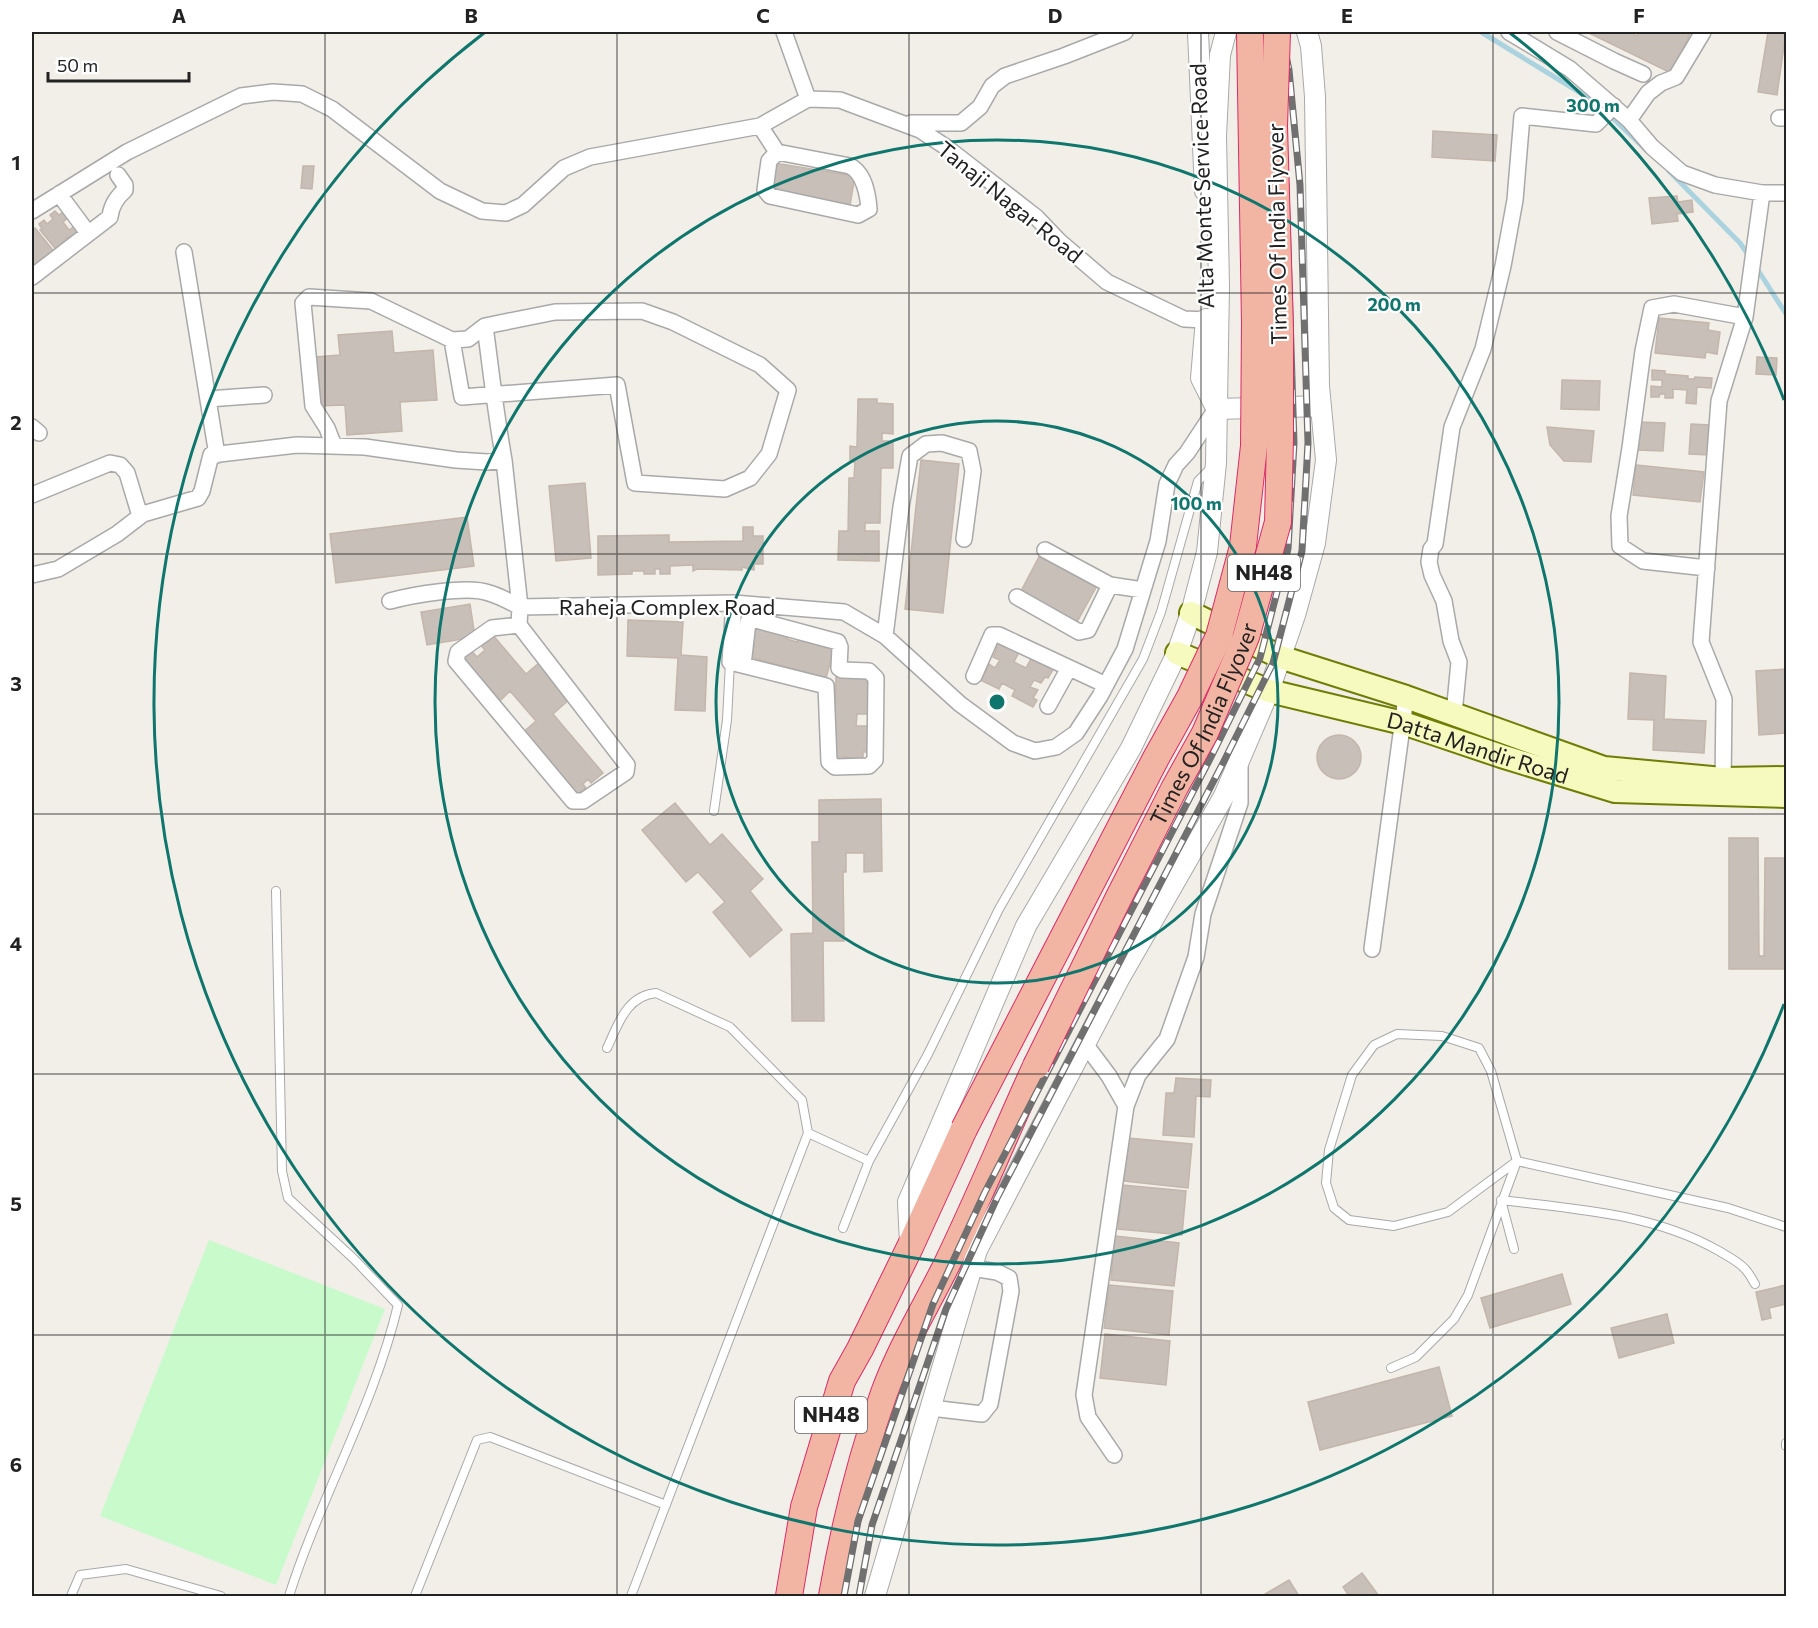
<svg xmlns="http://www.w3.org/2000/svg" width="1818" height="1628" viewBox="0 0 1818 1628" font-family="Commissioner,sans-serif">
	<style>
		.park { fill: #c8facc }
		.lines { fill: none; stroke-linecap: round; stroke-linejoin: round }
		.stream { stroke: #aad3df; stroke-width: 5 }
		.building { fill: #c7bfb8; stroke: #c4b6ab; stroke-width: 1.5 }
		.service-casing { stroke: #a9a9a9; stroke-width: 10 }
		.minor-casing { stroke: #a9a9a9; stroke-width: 18 }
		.tertiary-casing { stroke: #a9a9a9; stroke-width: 22 }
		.secondary-casing { stroke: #707d05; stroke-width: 26 }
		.trunk-casing { stroke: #dc2a67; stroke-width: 28 }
		.service { stroke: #fff; stroke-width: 8 }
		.minor { stroke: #fff; stroke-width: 15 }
		.tertiary { stroke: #fff; stroke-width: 20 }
		.secondary { stroke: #f7fabf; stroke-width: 22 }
		.trunk { stroke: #f2b4a3; stroke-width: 26 }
		.rail-casing { stroke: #707070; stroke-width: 7 }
		.rail { stroke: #fff; stroke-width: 4.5; stroke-dasharray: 14; stroke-linecap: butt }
		.trunk-bridge-casing { stroke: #dc2a67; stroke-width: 28; stroke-linecap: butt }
		.trunk-bridge { stroke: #f2b4a3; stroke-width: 26 }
		.grid { fill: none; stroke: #222; stroke-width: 1.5; stroke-opacity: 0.55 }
		.ring { fill: none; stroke: #0f766e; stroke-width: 3 }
		.labels { text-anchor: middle; stroke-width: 4.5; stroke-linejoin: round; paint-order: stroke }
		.shield { fill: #fff; stroke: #646464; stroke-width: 1.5 }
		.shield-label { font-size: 21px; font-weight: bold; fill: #222 }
		.street-label { font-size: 22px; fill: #222; stroke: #fff }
		.centre { fill: #0f766e; stroke: #fff; stroke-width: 3 }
		.ring-label { font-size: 18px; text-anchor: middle; font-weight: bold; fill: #0f766e; stroke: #fff; stroke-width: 4.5; stroke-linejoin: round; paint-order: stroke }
		.neatline { fill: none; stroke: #222; stroke-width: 2 }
		.grid-label { font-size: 20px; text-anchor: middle; font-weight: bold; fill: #222 }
	</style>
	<rect width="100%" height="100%" fill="#f2efe9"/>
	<path class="park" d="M209,1240L385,1309L276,1585L100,1516Z"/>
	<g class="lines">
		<path class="stream" d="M1481,32L1597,103L1645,149
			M1669,171L1740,243L1749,256
			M1756,267L1786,314"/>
	</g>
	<path class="building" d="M1587,32H1631L1637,36L1639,32H1691L1671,73Z
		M1768,32H1786L1777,95L1758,92Z
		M1433,131L1497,135L1495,161L1432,157Z
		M774,163L855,176L850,205L769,192Z
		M303,166H314L312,189L301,188Z
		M1677,196L1678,202L1692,200L1693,212L1677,214L1678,221L1652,224L1649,198Z
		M55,211L59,215L64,211L69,217L63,222L69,230L76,225L83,234L72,243L68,237L63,241L68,246L59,253L40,230L42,229L39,224L44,220L47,224L53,219L50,215Z
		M35,228L56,254L50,259L47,255L38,262L41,266L32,271V231Z
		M1659,318L1709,323L1708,330L1720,332L1717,354L1706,352L1705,358L1655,353Z
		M392,331L394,353L433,350L437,400L400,402L402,431L347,435L345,405L319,406L315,357L340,355L338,335Z
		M1757,357L1777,358L1776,375L1756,374Z
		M1652,370L1665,371V374L1688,376V379H1694L1695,377L1712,378L1711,388L1697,387L1696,404L1686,403L1687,390L1673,389V398H1665V394H1660L1659,397H1651V386L1662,387V380H1652Z
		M1562,380L1600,381L1599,410L1561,409Z
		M858,399H877V403L893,404V434L882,433V441H893V468H881L880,523H865V531H879V561L838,560L839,531H848L849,478H854L855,462H850V446L857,447Z
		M1639,422L1665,423L1663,451L1637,450Z
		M1691,424L1710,425L1709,455L1689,454Z
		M1547,427L1594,431L1591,462L1564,461L1550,445Z
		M921,460L959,464L943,613L905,609Z
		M1636,465L1704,472L1700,502L1633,495Z
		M585,483L591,558L556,561L549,486Z
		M467,517L474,566L336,583L330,534Z
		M743,527H753V536H763V564H754V570L742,567V570L697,569L693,571V565L670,566V574H660V569H655V574H644V571H632V574L598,575V536L669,535V542L743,541Z
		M1041,553L1098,584L1077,622L1021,591Z
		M470,604L475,637L427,645L421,612Z
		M628,620L683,622L681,655L707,657L705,711L675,710L678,658L627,656Z
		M755,624L788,633L787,639L797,642L799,636L835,646L826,678L746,656Z
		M491,633L526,674L540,662L571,698L553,714L603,773L591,783L588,779L583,784L586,788L575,797L521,734L536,721L510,691L500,701L462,657L470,649L477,657L485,650L479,643Z
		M998,641L1019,652L1014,662L1026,668L1032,657L1054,668L1048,678L1045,677L1041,683L1034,680L1030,687L1038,690L1033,698L1037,700L1033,707L1012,696L1015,690L1002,683L999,689L978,679L982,671L985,673L989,664L995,668L1000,660L993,657L997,648L995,647Z
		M1786,669V733L1759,735L1756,671Z
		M1630,673L1666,676L1664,719L1706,721L1704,753L1653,750L1654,720L1628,719Z
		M836,677L870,678L869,714H857L856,726H869L868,752H863V761H851V758L844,757V761L834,760Z
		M1317 757a22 22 0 1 1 44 0a22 22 0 1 1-44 0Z
		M881,799L882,871L864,872V853H846V872H843L844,941H823L824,1021H792L791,934L813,933L812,842H819V800Z
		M675,803L710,845L722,834L763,879L750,891L782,930L750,957L713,912L725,902L698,872L686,882L642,830Z
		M1729,838H1758L1759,956H1764L1765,858H1786V969H1729Z
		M1176,1078L1211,1080L1210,1097L1196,1096L1194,1137L1163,1135L1166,1093H1174Z
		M1128,1138L1192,1144L1188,1188L1124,1181Z
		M1122,1185L1186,1191L1182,1235L1118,1229Z
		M1115,1236L1179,1243L1174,1286L1111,1280Z
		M1562,1274L1571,1304L1490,1328L1481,1298Z
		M1109,1285L1173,1291L1169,1335L1104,1328Z
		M1786,1285V1304L1769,1308L1771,1318L1762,1320L1756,1292Z
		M1667,1314L1674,1343L1619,1358L1611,1328Z
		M1105,1334L1170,1341L1166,1385L1100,1378Z
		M1439,1367L1452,1416L1320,1450L1308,1402Z
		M1362,1573L1379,1596H1349L1343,1587Z
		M1289,1580L1299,1596H1266L1265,1594Z"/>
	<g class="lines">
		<defs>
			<path id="service" d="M714,811L727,720L730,662
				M276,891L282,1171L288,1198L354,1259L398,1305C374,1406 320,1498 289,1596
				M607,1048C618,1025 626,996 656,993L730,1027L802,1100L808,1133L869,1161
				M843,1228L869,1161L928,1054L999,909L1143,659L1161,612L1198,481L1211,468
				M1514,1249L1501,1200C1575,1209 1653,1213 1719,1251C1727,1256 1738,1261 1745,1269C1749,1273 1752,1279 1755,1284
				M1391,1368L1416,1357L1454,1319L1468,1295L1517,1161L1491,1071L1479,1048L1442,1036L1397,1034L1374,1045L1352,1075L1329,1150L1326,1183L1334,1208L1349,1220L1394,1226L1448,1212L1517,1161L1728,1208L1786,1227
				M1786,1443V1446
				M71,1596L80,1575L126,1569L221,1596
				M415,1596L477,1440L490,1437L666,1505
				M631,1596L808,1133"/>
			<path id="minor" d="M784,32L808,99
				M1509,32L1570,69L1629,120L1652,147L1682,173L1715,185L1762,193L1745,317L1719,401L1701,642L1724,699L1723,786
				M1557,32L1614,61L1643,74
				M1779,118H1786
				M1629,120L1648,93L1661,83L1676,77L1703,32
				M911,123H961L980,107L992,86L1005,76L1064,56L1125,32
				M760,126L777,152L769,161L765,190L770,196L858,215L869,209C868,195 864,173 850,166L777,152
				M1762,193H1786
				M59,194L88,233
				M32,211L127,152L241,96L273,92L302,94L332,109L440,191L482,211L506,213L523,205L564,168L590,157L760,126L808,99L840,100L920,130L946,147L1036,217L1059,241L1107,282L1184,319L1206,320
				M184,252L217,455
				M32,277L110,217C111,206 117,197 125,190V185L118,175
				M452,340L462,397L617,385L635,483L725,489L750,478L769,454L788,390L760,365L673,322L642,311L555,312L485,326C491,371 496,416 504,460
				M208,399L264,395
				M32,427L39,433
				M334,446L327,428L313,406L303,303L309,297L371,301L452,340L468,339L485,326
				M32,495L110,463L120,465L127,473L140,516
				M1045,550L1110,585L1143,590
				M1707,568L1643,561L1620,546L1619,516L1630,448L1643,351L1652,308L1674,304L1745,317
				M32,575L58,569L117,534L143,514L198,498L202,491L211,455L297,445L365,447L456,460L487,462L504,460L520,607L734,603L844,612L885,636L960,704L1013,743L1035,751L1056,747L1076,733L1100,696L1125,649L1158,541L1167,484L1176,465L1187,453L1216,409
				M1017,597L1079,632L1088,630L1110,585
				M390,601C412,595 468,585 489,593C500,596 510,602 520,607L519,625L627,765L626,772L583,801H573L456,661L458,652L492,628L519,625
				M734,603L730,662L826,686L829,762L835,767L869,766L875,760L876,678L869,671L842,670L839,668L840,647L838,642L756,620L748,622L743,665
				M885,636L901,507L910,456L926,444L942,443L969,451L973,471L964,539
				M974,676L992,635H999L1106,685
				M1048,706L1069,668
				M1454,714L1459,662L1451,641L1444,601L1432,575L1429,562L1431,549L1435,544L1452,427L1483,349L1503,266L1515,200L1522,116L1596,124L1614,106
				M1372,949L1406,697
				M1085,1044L1109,1076L1126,1106
				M931,1408L982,1414L990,1404L1011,1291L1009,1278L997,1272L972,1268
				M1114,1455L1088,1417L1084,1395L1126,1106L1138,1075L1167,1039L1196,957L1203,914L1240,803V762"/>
			<path id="tertiary" d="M1198,32L1205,191
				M1206,319L1201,378L1214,404
				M1216,409L1321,406
				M910,1244L908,1202L1026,926L1131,748L1177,653L1191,613L1207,552L1216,463L1219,286L1216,136L1220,55L1226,32
				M875,1596L977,1250L1119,979L1224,796L1269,691L1295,615L1315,543L1326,460L1319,386L1315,97L1311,46L1307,32"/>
			<g id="secondary">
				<path d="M1191,613L1280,657L1406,697L1604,768L1723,779L1786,778"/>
				<path id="s1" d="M1177,653L1269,691L1403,723L1501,756L1615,791L1786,796"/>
			</g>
			<path id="trunk" d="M789,1596L804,1507L842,1381L860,1349L910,1247L964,1129
				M832,1596C844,1527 860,1460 884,1393C900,1349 925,1308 946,1266C978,1200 1006,1132 1036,1066"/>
		</defs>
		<use href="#service" class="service-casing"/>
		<use href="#minor" class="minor-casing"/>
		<use href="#tertiary" class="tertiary-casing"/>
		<use href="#secondary" class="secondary-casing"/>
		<use href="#trunk" class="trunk-casing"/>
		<use href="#service" class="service"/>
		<use href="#minor" class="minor"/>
		<use href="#tertiary" class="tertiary"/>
		<use href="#secondary" class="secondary"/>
		<use href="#trunk" class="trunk"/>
		<defs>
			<path id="rail" d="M844,1596L858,1521L933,1304L985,1192L1211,757L1260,658L1288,549L1294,443L1286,186L1275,72L1267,32
				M859,1596L872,1525L946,1309L997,1198L1223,763L1273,663L1302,551L1308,443L1300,185L1289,70L1281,32"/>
		</defs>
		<use href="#rail" class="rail-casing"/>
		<use href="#rail" class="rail"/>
		<defs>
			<g id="trunk-bridge">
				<path id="s2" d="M1036,1066L1119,897L1175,787L1205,733L1246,637L1278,522L1280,438V330L1274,126L1277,32"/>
				<path d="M964,1129L1156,758L1190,697L1219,636L1243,546L1254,446L1255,324L1250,32"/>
			</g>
		</defs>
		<use href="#trunk-bridge" class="trunk-bridge-casing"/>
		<use href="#trunk-bridge" class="trunk-bridge"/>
	</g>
	<path class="grid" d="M325,32V1596M617,32V1596M909,32V1596M1201,32V1596M1493,32V1596M32,293H1786M32,554H1786M32,814H1786M32,1074H1786M32,1335H1786"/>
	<g class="ring">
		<circle cx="997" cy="702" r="281"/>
		<circle cx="997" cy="702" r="562"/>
		<path d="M1784 1004A843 843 0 1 1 484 33M1510 33A843 843 0 0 1 1784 400"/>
	</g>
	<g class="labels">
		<g class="shield">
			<rect x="1228" y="555" width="72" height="36" rx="4.5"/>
			<rect x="795" y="1397" width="72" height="36" rx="4.5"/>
		</g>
		<g class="shield-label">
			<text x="1264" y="580">NH48</text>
			<text x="831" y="1422">NH48</text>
		</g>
		<g class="street-label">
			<text transform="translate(1202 186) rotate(-92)" y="8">Alta Monte Service Road</text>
			<text transform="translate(1010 202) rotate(39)" y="8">Tanaji Nagar Road</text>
			<text transform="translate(1277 234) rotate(-91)" y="8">Times Of India Flyover</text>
			<text x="667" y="615">Raheja Complex Road</text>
			<text dy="8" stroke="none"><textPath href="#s2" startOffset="381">Times Of India Flyover</textPath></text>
			<text dy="8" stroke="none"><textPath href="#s1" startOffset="316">Datta Mandir Road</textPath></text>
		</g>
	</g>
	<circle cx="997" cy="702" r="9" class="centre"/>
	<g class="ring-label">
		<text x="1593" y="112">300 m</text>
		<text x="1394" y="311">200 m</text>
		<text x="1196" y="510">100 m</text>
	</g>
	<rect width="1818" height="1628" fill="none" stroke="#ffffff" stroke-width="66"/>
	<path d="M48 72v9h141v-9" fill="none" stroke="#222222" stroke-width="3"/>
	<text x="57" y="72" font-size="18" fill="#222222" stroke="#ffffff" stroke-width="4.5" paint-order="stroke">50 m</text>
	<rect x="33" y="33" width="1752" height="1562" class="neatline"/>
	<g class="grid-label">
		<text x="179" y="23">A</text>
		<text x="471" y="23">B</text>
		<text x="763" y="23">C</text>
		<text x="1055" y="23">D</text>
		<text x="1347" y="23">E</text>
		<text x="1639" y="23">F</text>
		<text x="16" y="170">1</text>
		<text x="16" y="430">2</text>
		<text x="16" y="691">3</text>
		<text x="16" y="951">4</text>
		<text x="16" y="1211">5</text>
		<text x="16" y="1472">6</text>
	</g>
</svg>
